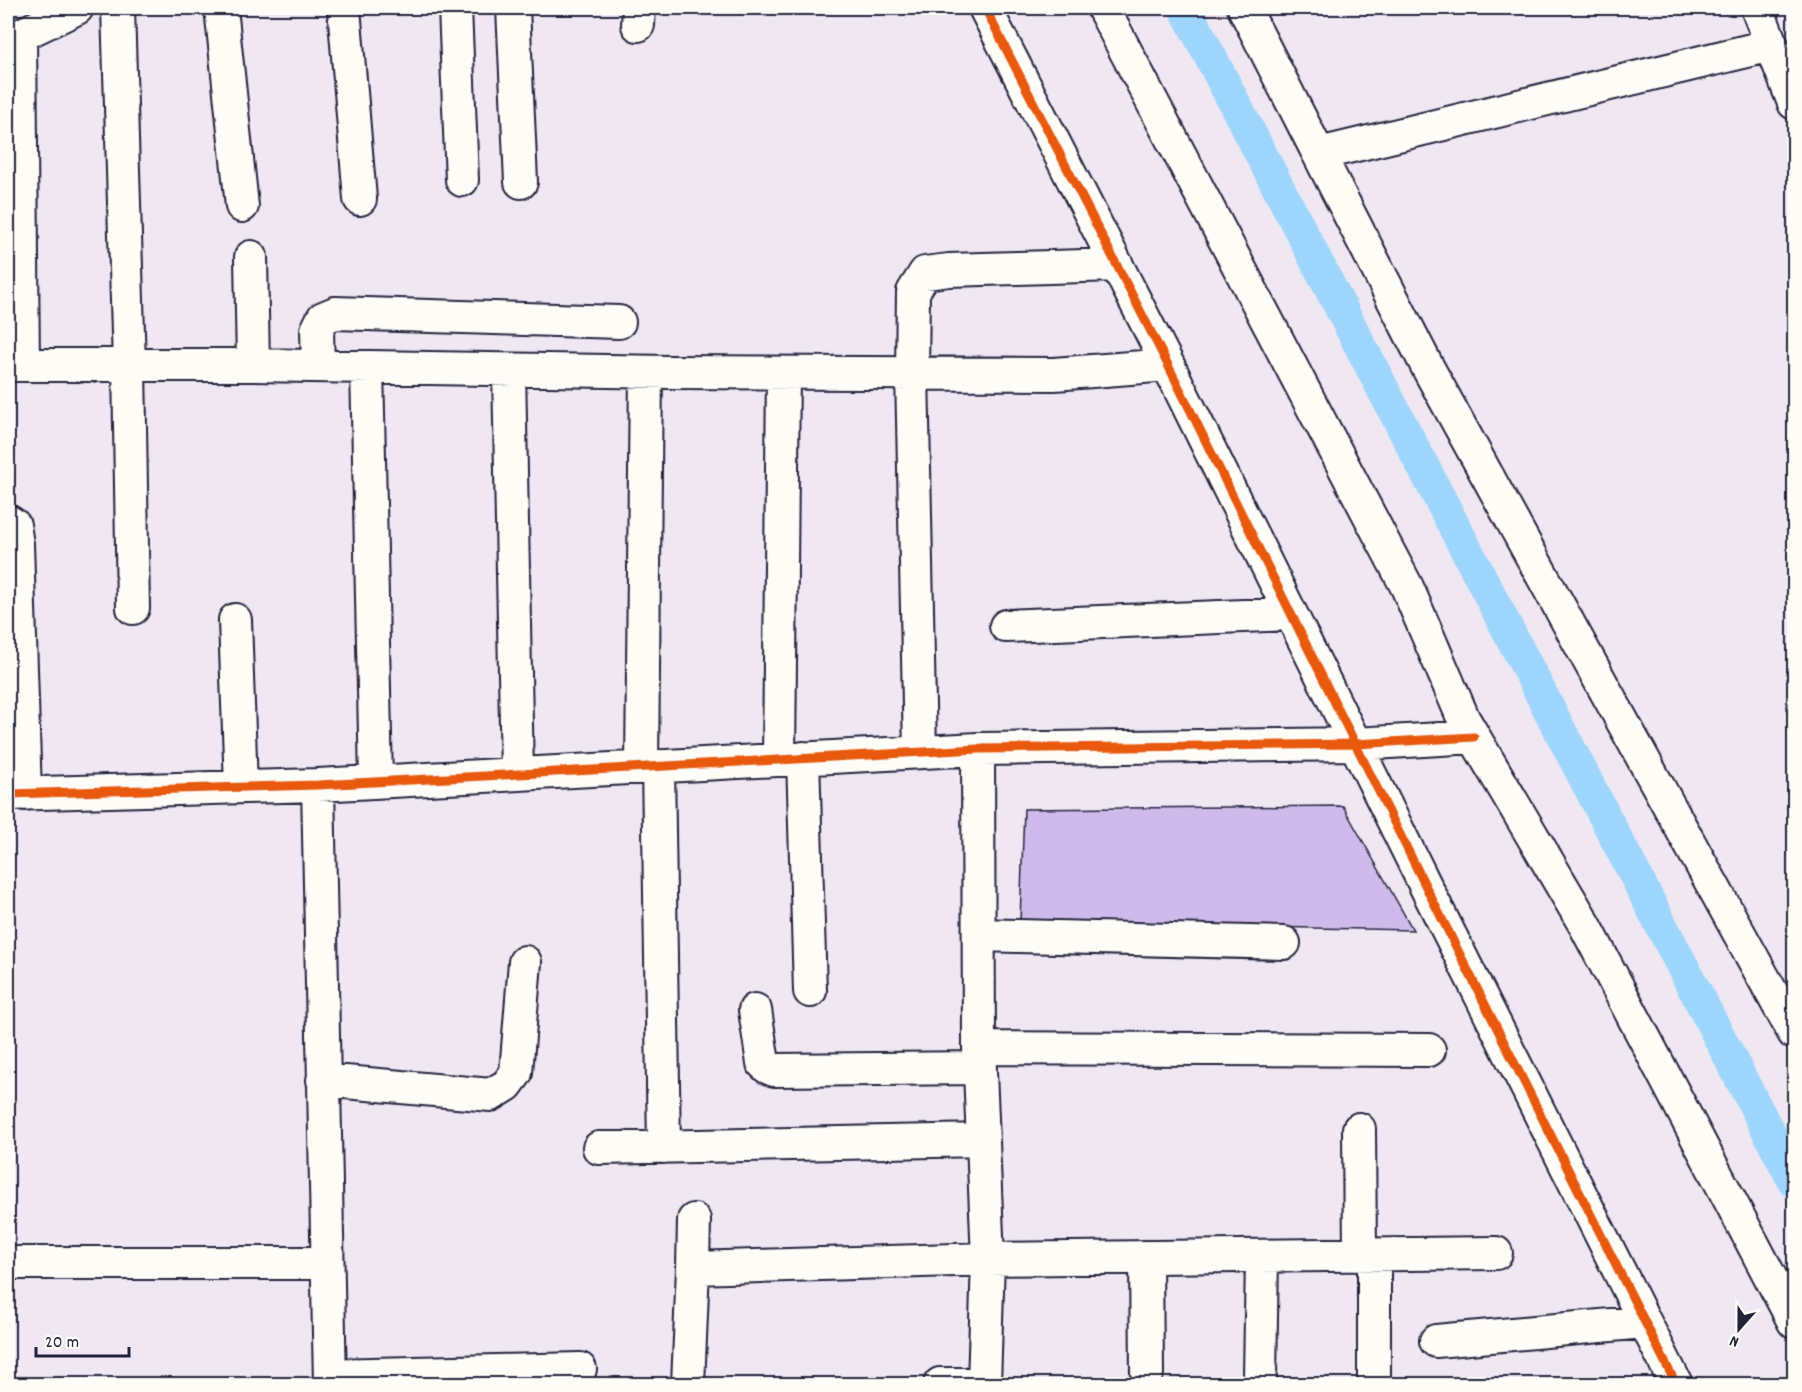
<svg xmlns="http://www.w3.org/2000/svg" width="1802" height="1392" viewBox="0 0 1802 1392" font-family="Dekko,sans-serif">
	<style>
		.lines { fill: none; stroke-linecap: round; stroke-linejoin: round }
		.canal { stroke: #9dd5fc; stroke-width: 33 }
		.building { fill: #cfbbeb; stroke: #22223b; stroke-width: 1.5 }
		.street-casing { stroke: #22223b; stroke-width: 36 }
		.street { stroke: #fdfcf7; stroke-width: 32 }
		.cycleway-casing { stroke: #fdfcf7; stroke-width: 13 }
		.cycleway { stroke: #e8590c; stroke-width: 9 }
	</style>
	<rect width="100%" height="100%" fill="#efe8f3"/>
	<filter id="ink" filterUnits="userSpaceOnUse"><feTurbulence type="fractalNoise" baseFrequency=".0167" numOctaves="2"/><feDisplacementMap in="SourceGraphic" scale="12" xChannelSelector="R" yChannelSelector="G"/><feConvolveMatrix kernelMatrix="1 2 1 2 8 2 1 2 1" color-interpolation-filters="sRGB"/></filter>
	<g filter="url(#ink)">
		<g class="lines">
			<path class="canal" d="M1185,8L1794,1181"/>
		</g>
		<path class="building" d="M1343,806L1413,930L1020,922L1024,809Z"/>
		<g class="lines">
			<defs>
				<path id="street" d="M118,8L129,365L133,608
					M221,8L242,206
					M344,8L360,199
					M455,8L462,180
					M513,8L521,182
					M985,8L1168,365L1428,891L1676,1384
					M1103,8L1407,587L1464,720L1585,925L1794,1322
					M1244,8L1428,368L1794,1033
					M1757,8L1794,103
					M638,25L639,8
					M20,35L23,365
					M8,41L77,8
					M1319,154L1772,45
					M251,257L253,365
					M8,365H253L669,372L1054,374L1168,365
					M318,366L317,330L323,318L335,313L619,322
					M367,367L376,781
					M509,370L517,774
					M8,521L14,525L17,544L25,794
					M235,620L241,787
					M1006,626L1291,614
					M978,749L979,1048L988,1259L984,1384
					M920,752L912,373L913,292L925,273L949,270L1117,265
					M803,758L810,991
					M779,759L783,373
					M658,766L664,1147
					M642,767L646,372
					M318,785L330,1384
					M8,794L318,785L978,749L1356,744L1474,737
					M979,935L1284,943
					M755,1010L763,1063L767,1067L774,1070L980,1068
					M979,1048L1429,1050
					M323,1080L491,1095L507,1085L516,1073L525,962
					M1359,1129L1360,1255
					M599,1148L982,1140
					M1374,1255V1384
					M1146,1257L1147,1373
					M8,1263H327
					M693,1268L988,1259L1496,1253
					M1436,1341L1644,1322
					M330,1375L580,1369
					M1260,1377L1262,1257
					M688,1384L693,1268L694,1220
					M940,1384H984"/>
			</defs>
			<use href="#street" class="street-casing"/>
			<use href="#street" class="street"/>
			<defs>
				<path id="cycleway" d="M985,8L1168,365L1428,891L1676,1384
					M8,794L318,785L978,749L1356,744L1474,737"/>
			</defs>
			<use href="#cycleway" class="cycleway-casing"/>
			<use href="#cycleway" class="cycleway"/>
		</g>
	</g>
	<rect width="1802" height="1392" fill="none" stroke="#fdfcf7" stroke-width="30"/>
	<rect x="15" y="15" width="1772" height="1362" fill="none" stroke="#22223b" stroke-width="2" filter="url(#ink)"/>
	<g transform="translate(1739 1329) rotate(201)" stroke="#fdfcf7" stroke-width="4.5" paint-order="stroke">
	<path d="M0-4.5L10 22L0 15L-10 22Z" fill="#22223b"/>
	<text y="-9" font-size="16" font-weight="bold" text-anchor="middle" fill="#22223b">N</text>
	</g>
	<path d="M36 1347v9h93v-9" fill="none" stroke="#22223b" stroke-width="3"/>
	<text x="45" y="1347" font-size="18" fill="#22223b" stroke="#fdfcf7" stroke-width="4.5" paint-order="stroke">20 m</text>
</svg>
